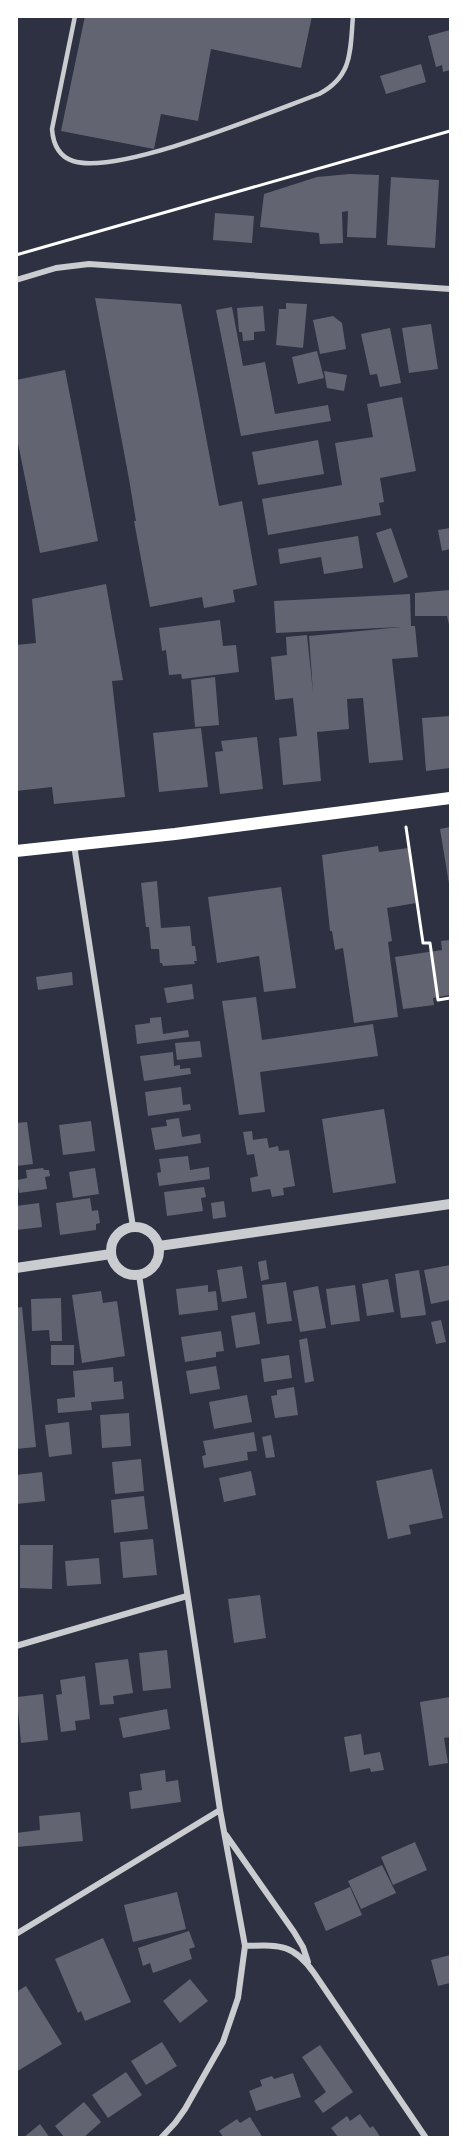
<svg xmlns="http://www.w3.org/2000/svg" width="467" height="2154" viewBox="0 0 467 2154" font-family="'Noto Sans',sans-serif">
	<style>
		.building { fill: #626471 }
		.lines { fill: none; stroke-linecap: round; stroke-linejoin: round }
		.path { stroke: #fff; stroke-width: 3 }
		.service { stroke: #caccd0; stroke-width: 4.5 }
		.minor { stroke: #caccd0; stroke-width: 6 }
		.tertiary { stroke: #caccd0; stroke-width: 10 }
		.secondary { stroke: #fff; stroke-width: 12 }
	</style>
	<rect width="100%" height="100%" fill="#2d3142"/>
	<path class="building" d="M85,16H312L301,68L211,49L198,121L161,114L154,149L61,131Z
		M450,30V70L443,72L442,65L436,67L428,36Z
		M421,64L426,82L386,94L380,76Z
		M350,174L379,175L376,238L347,237L348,211L342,212L343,243L320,244L319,233L260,227L264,194L317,177Z
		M391,177L439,180L435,248L387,245Z
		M215,213L254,216L252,243L213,240Z
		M95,298L181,304L219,506L242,501L257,585L233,590L235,602L204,608L202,597L150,607L134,521H136L129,479Z
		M286,303L307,304L303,348L276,345L279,309H286Z
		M263,306L265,331L254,332V340L243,341L242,332H239L237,308Z
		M232,307L243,366L265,362L275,414L328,405L331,421L241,436L216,310Z
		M333,316L342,323L346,349L320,354L313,320Z
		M431,324L438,369L409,373L402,328Z
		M390,328L401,383L380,387L377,374L370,375L361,334Z
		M317,351L324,378L298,384L292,357Z
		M65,370L98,541L40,553L16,433V380Z
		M324,371L347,375L344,391L327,388Z
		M402,397L416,471L380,478L384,502L379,503L381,515L268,535L262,499L342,485L335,443L373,437L367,404Z
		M318,440L324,474L258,485L252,452Z
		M391,528L408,577L394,583L376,533Z
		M450,528V549L442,551L438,530Z
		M358,536L363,568L324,574L321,557L280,564L278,549Z
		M106,584L123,680L112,681L125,797L54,804L52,787L16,791V645L36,643L32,599Z
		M450,590V629L447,616H415V593Z
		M410,594L411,626H415L418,657L392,659L403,760L369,763L363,698L347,699L349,729L317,732L321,781L283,785L279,738L297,736L293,698L275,700L271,657L287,655L286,637L307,635L313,692L309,636L401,627L276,633L274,601Z
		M220,620L223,646L236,645L239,672L182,679L181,674L169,675L166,650L162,651L159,628Z
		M215,677L219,725L195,727L191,680Z
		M450,716V768L426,771L422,718Z
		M201,728L208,787L159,792L153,733Z
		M257,737L263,789L220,794L215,752L223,751L221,741Z
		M450,827V884H449L440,829Z
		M378,846L379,852L408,848L416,903L387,908L392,941L388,942L398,1017L354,1023L343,948L335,950L332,931H330L322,855Z
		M157,881L161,928L190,926L192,946H195L197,961H194L195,964L163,966L162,963H160L159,949H151L149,927H146L141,883Z
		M281,887L296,988L264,992L259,956L217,963L208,897Z
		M450,940V995L433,998L434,1005L403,1009L395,957L442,950L441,941Z
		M72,972L73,985L38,990L36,977Z
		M192,984L194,999L167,1003L164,988Z
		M256,997L262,1040L373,1024L378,1056L260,1072L265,1112L239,1115L222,1001Z
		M161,1017L163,1034L188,1030L189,1037L137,1044L135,1025L150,1023V1018Z
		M200,1041L202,1057L177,1060L175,1043Z
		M173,1052L174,1066L180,1065V1069L190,1068L191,1074L144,1081L140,1056Z
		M181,1087L183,1105L190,1104L191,1110L148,1116L145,1092Z
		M384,1109L396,1183L333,1193L322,1119Z
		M179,1118L182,1137L200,1134L201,1143L155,1150L151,1128L167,1126L166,1120Z
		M91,1121L95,1151L63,1155L59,1125Z
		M27,1122L33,1164L16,1166V1123Z
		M252,1131L253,1140L267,1138L269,1148L278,1146L279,1151L289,1150L295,1186L283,1188L284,1195L272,1197L270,1189L252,1192L250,1178L258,1176L254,1154L247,1155L243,1132Z
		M188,1156L190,1170L209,1167L210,1179L159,1186L157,1173L161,1172L159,1159Z
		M43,1168L44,1170H49L50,1176L45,1177L47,1189L19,1193L17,1180L27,1178L26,1170Z
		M95,1168L99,1194L73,1198L69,1172Z
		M204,1187L206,1197L201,1198L203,1211L167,1216L164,1192Z
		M90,1198L92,1211L98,1210L100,1223L96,1224V1230L60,1235L56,1203Z
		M224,1201L226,1217L213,1219L211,1203Z
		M39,1203L42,1227L16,1230V1206Z
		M266,1260L269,1279L261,1281L258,1262Z
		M450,1265V1300L431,1304L424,1270Z
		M242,1266L247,1298L222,1302L217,1270Z
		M419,1270L426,1315L401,1318L395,1274Z
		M388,1279L394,1312L367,1316L362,1284Z
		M286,1282L292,1321L267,1324L262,1285Z
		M208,1285V1292L216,1291L218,1310L179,1315L176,1289Z
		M355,1285L360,1321L331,1325L326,1289Z
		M318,1286L326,1328L300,1332L293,1291Z
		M101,1291L103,1303L117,1301L125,1356L82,1363L72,1295Z
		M61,1298L62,1341H50L49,1330L32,1331L31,1299Z
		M22,1307L36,1447L16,1449V1308Z
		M255,1312L260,1344L236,1348L231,1316Z
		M441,1320L446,1342L436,1344L431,1322Z
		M221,1331L224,1351L216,1352V1357L185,1362L181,1337Z
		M307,1338L314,1381L305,1383L299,1340Z
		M51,1345H74V1365H51Z
		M289,1355L292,1378L264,1382L261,1359Z
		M216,1366L220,1389L190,1394L186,1371Z
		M113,1367L114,1382L122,1381L124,1399L91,1402L92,1410L58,1413L57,1399L75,1397L73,1371Z
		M294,1387L298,1415L275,1418L271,1396L277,1395V1390Z
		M247,1395L252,1422L214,1429L209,1402Z
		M129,1413L131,1446L102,1448L100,1415Z
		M69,1422L72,1454L49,1457L45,1425Z
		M254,1432L257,1451L247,1452L248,1460L204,1468L202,1456L206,1455L203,1441Z
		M271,1435L275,1457L266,1458L262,1437Z
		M141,1459L144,1491L115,1494L112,1462Z
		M432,1469L443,1518L409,1525L411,1534L388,1539L376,1481Z
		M251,1471L256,1495L224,1502L219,1478Z
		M42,1472L45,1501L16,1504V1475Z
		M144,1496L148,1529L114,1533L111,1500Z
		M153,1539L157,1575L123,1578L120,1542Z
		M20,1545H53L52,1589L20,1588Z
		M99,1558L101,1584L67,1586L65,1561Z
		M260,1595L266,1638L234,1643L228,1599Z
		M167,1650L171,1688L143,1691L139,1653Z
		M128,1659L133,1693L113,1696L114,1704L100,1705L95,1663Z
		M85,1676L90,1719L75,1721L76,1730L61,1732L56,1695L62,1694L60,1680Z
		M43,1694L48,1740L21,1743L17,1697Z
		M450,1697V1737L444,1738L448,1763L429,1766L420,1702Z
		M167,1709L170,1729L123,1738L119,1718Z
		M361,1734L364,1755L380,1752L384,1770L371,1772L370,1768L350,1772L344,1737Z
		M165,1770L166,1782L178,1780L181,1802L131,1809L129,1792L142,1790L140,1774Z
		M80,1812L83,1841L16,1847V1833L40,1830L39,1816Z
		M415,1842L427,1870L393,1885L381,1857Z
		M382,1865L396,1893L361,1909L348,1881Z
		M350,1887L362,1915L326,1931L314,1903Z
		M177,1892L186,1929L133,1942L124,1905Z
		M189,1931L195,1947L189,1949L192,1959L153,1973L150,1963L143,1966L138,1948Z
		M103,1938L131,2002L85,2021L81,2011L78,2013L55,1959Z
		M450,1955V1983L438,1986L431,1960Z
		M190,1979L208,2001L180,2023L163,2001Z
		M26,1986L62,2044L16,2072V1992Z
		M162,2042L177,2066L146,2085L131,2061Z
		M320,2045L353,2092L323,2113L314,2101L326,2092L302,2057Z
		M126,2072L142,2095L108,2118L92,2095Z
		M293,2073L301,2097L256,2111L249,2091L262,2086L260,2080L272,2076L274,2079Z
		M84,2102L101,2122L83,2138H65L55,2126Z
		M360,2114L370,2128L373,2126L381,2138H339L331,2128L347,2116L350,2121Z
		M250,2117L263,2138H224L219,2131L237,2119L240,2123Z
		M40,2124L50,2138H23Z"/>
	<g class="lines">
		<path class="path" d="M16,255L450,131
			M406,827L423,943H430L438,1000L450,998"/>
		<path class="service" d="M75,16L52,129C53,143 58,156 73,161C118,176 270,112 319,94C353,76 350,51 353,16"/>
		<path class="minor" d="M16,280L56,268L89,264L450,289
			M74,845L133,1227
			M139,1275L220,1810L245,1946L238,1998L223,2042L185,2109L175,2123L161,2138
			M16,1646L187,1596
			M226,1835L294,1932L303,1947L308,1962
			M16,1934L220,1810
			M245,1946C279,1945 293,1943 314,1973L426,2138"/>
		<path class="tertiary" d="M111 1251a24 24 0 1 1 48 0a24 24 0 1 1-48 0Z
			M159,1246L450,1204
			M16,1268L111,1254"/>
		<path class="secondary" d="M16,851L175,834L450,798"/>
	</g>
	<rect width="467" height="2154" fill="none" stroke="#ffffff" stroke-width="36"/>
</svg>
